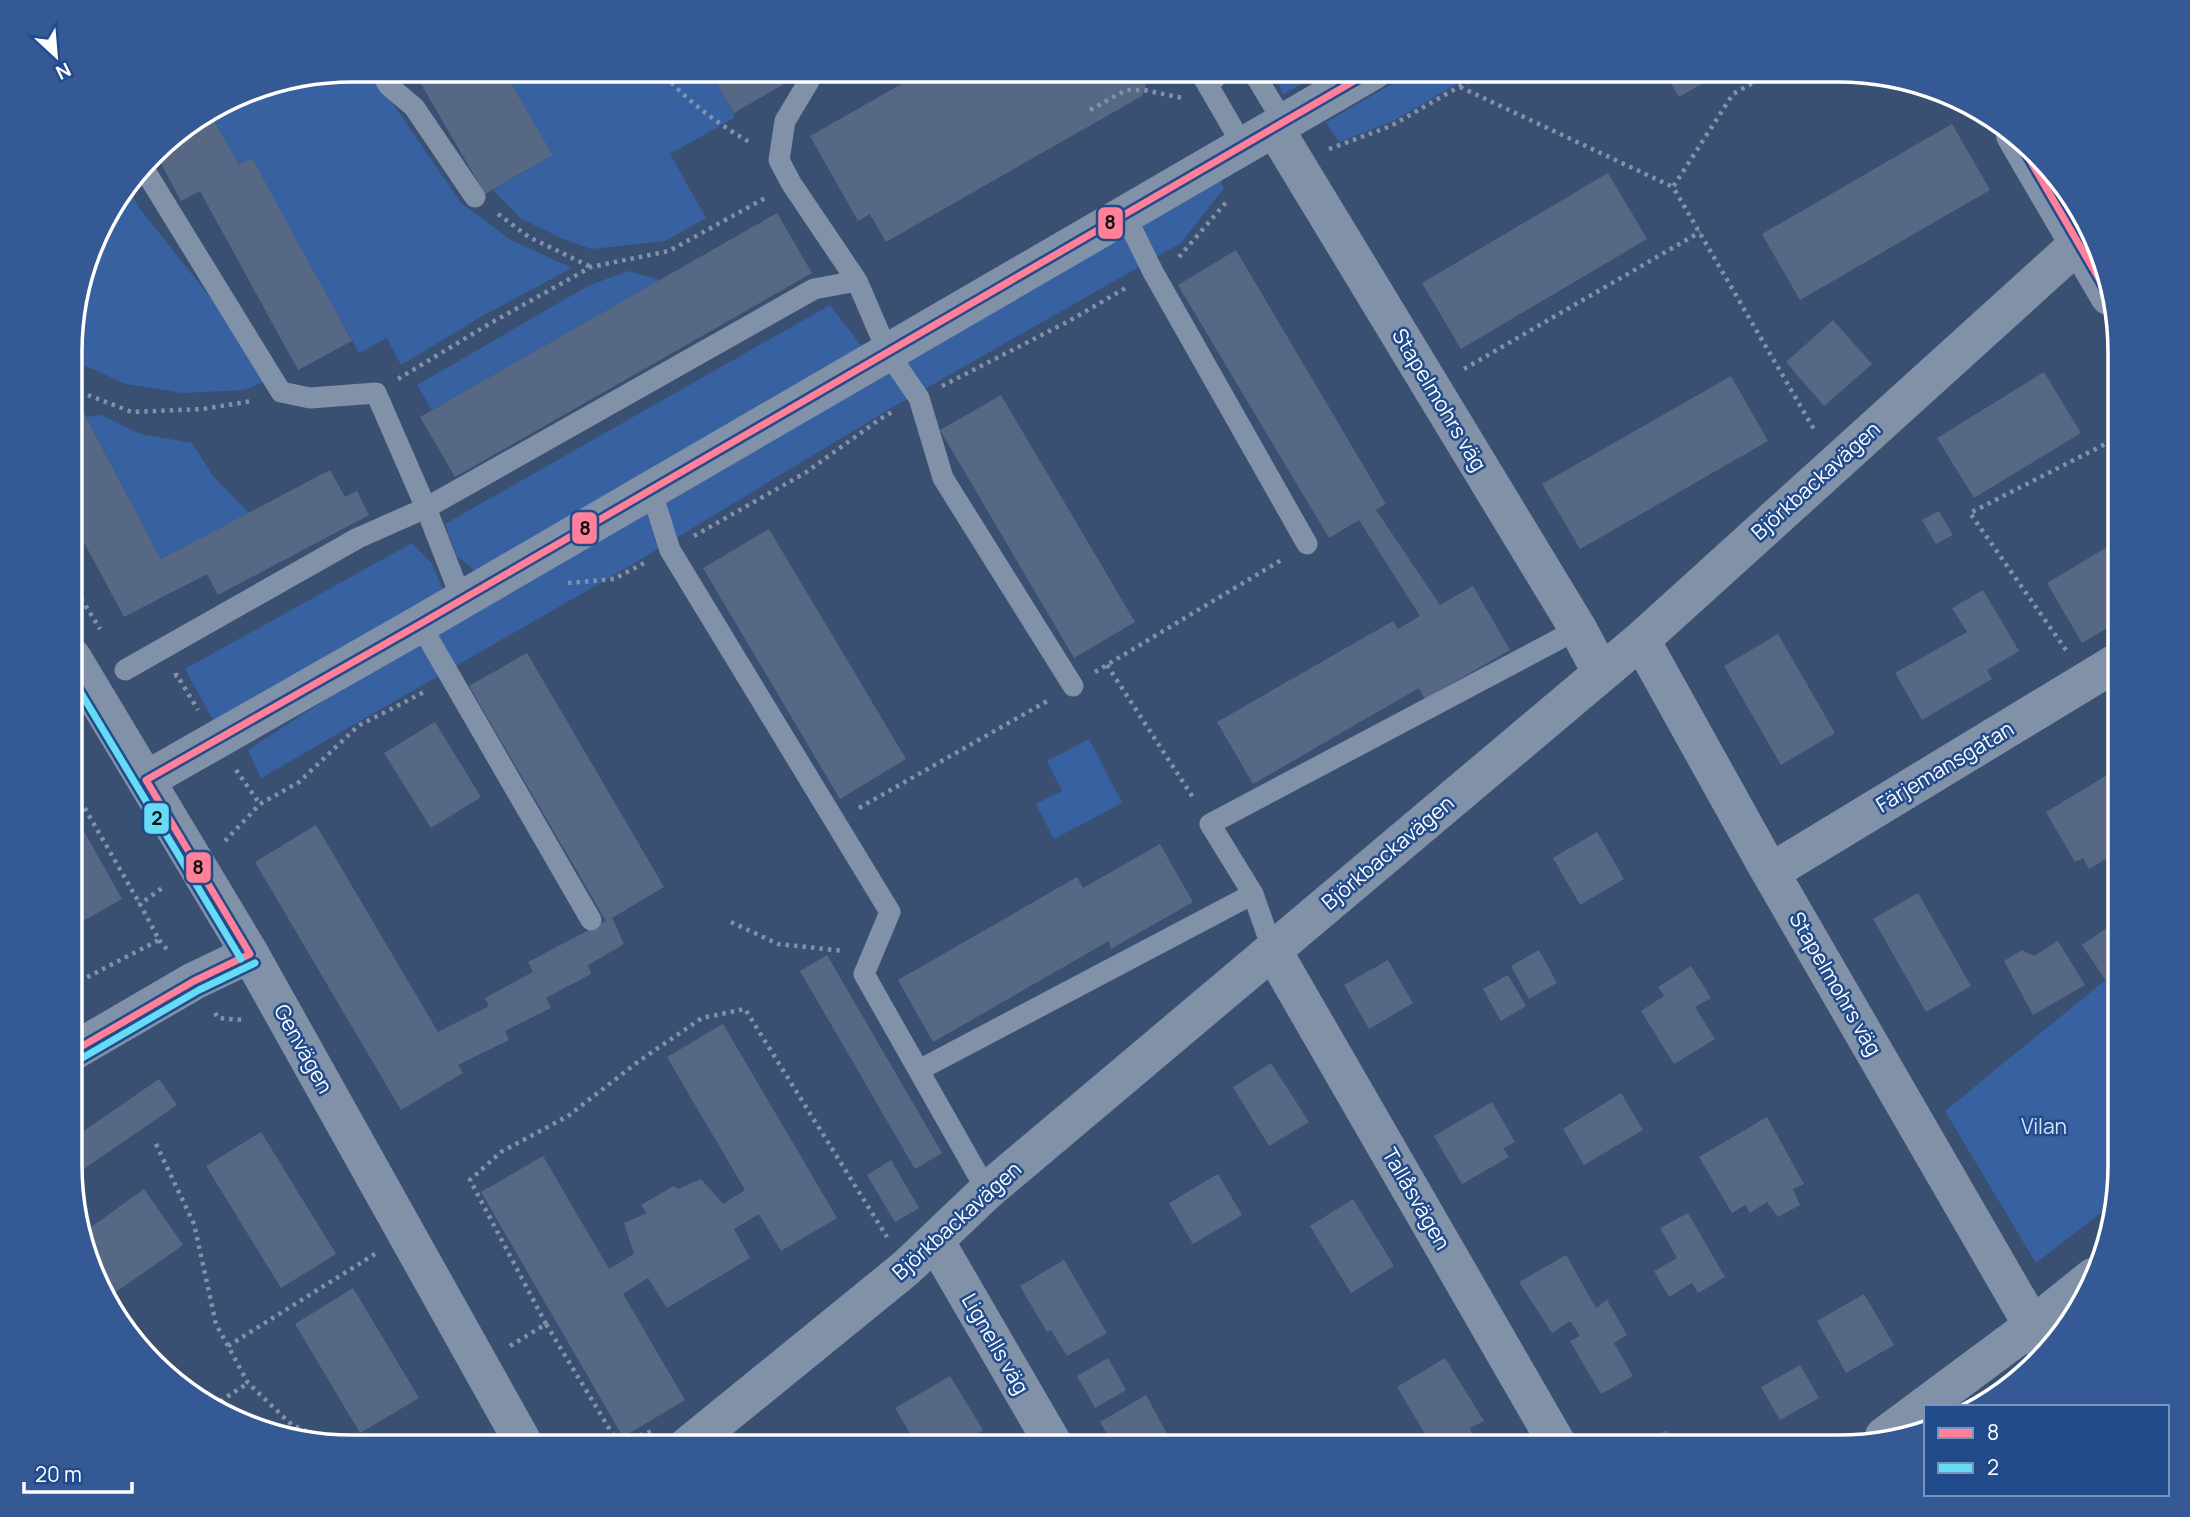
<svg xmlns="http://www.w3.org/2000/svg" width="2190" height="1517" viewBox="0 0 2190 1517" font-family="Manrope,sans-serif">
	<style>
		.green { fill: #3761a1 }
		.building { fill: #566884 }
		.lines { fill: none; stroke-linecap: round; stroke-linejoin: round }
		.path { stroke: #8191a7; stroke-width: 4.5; stroke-dasharray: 3.5 5; stroke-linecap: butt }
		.service { stroke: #8191a7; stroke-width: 21 }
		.minor { stroke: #8191a7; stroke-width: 38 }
		.tertiary { stroke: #8191a7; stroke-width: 38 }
		.bus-1-casing { stroke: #224b8b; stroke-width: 12 }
		.bus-2-casing { stroke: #224b8b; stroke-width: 12 }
		.bus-1 { stroke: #ff8098; stroke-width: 7 }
		.bus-2 { stroke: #66dbf5; stroke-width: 7 }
		.labels { text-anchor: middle; stroke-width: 5; stroke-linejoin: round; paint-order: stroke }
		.street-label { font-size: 21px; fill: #fff; stroke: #224b8b }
		.park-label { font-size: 21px; fill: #d4e3f8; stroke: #224b8b }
		.rim { fill: none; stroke: #fff; stroke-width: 3.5 }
		.line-badge { stroke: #224b8b; stroke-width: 2.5 }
		.pale-badge-label { font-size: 19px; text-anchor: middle; font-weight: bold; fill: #111 }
	</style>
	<rect width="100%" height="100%" fill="#3a5073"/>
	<path class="green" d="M353,70H370L461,203L511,240L572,268L486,314L401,365L387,338L359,353L252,159L239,165L210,113L245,91Z
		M503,70H709L734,113V118L670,154L706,218L665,241L591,249L561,238L520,218L493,190L553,155Z
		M1274,70H1324L1283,95Z
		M1416,70H1481L1391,122L1339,142L1326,122Z
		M1219,176L1224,188L1181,243L893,407L628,567L261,778L248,750L401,651Z
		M129,189L140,209L218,307L264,382L244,390L182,393L126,384L72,360V316L99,227Z
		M628,271L660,280L432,410L417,385L588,286Z
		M830,305L863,348L479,574L456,555L445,524Z
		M102,415L140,434L192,443L213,476L249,513L161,559L86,417Z
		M412,543L432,564L443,590L213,720L185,669Z
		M1089,739L1122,803L1054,839L1036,804L1062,791L1047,761Z
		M2119,969V1182L2115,1202L2036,1263L1945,1111Z"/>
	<path class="building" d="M413,70H503L553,155L485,194Z
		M709,70H795L798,76L734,113Z
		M926,70H1018L1027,84L1038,78L1034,70H1140L1147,82L1142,96L886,242L870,214L858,221L810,136Z
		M1664,71H1725L1679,97Z
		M210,113L239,165L252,158L352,341L298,370L200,191L181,201L156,154L166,140Z
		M1952,124L1990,190L1800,300L1762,234Z
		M1608,173L1647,239L1461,349L1422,283Z
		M777,213L812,273L455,477L420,417Z
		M1236,250L1386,504L1376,510L1440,605L1473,586L1510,650L1425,699L1419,688L1253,784L1217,722L1393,621L1398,629L1420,616L1359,520L1329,538L1178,285Z
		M1833,320L1872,364L1824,406L1786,362Z
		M2044,372L2081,433L1974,498L1937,438Z
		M1731,376L1768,441L1580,549L1542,484Z
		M1001,395L1135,622L1074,658L940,430Z
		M80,406L161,559L330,470L345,497L357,491L369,515L218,595L207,574L124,617L72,520V410Z
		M1939,511L1953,535L1936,544L1922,520Z
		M769,529L906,759L840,799L703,568Z
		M2119,540V621L2082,643L2047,583Z
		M1983,590L2019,651L1987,670L1992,679L1922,720L1895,673L1967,632L1952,608Z
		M1778,634L1835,733L1781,765L1724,666Z
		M527,653L664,887L612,918L624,944L588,965L591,974L546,998L551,1008L505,1031L509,1040L458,1065L463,1073L401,1110L255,862L316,825L438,1032L489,1006L485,998L533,972L528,962L606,921L469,686Z
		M435,722L481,797L431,828L384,753Z
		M2119,768V851L2089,869L2083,858L2075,862L2046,812Z
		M72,810L122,899L72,927Z
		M1597,832L1624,879L1580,905L1553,858Z
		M1160,844L1193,902L1111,949L1109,941L933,1042L898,980L1077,877L1083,888Z
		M1918,893L1971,986L1926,1012L1873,919Z
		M2111,925L2119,937V972L2106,981L2082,945Z
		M2058,941L2085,985L2033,1015L2004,961L2022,950L2034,956Z
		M1539,950L1557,983L1529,999L1511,966Z
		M827,955L942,1153L915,1169L800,971Z
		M1388,960L1413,1003L1369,1029L1344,985Z
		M1691,966L1711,998L1695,1007L1715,1039L1674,1064L1641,1011L1664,996L1658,987Z
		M1508,975L1526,1006L1501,1021L1483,989Z
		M723,1024L837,1218L781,1251L759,1214L734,1229L750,1258L667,1308L648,1278L623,1294L685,1400L623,1437L481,1192L543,1156L609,1269L634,1254L624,1223L647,1213L641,1205L674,1186L678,1189L701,1179L723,1204L745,1190L667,1057Z
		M1271,1063L1309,1122L1269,1146L1233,1087Z
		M159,1079L177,1105L72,1177V1139Z
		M1621,1093L1643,1130L1584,1165L1563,1129Z
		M1492,1102L1515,1142L1503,1148L1509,1157L1462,1184L1434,1136Z
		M1767,1117L1804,1184L1793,1189L1800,1205L1778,1217L1767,1202L1750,1213L1745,1205L1732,1213L1699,1157Z
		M261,1132L336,1254L281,1288L206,1166Z
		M891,1160L919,1208L895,1222L867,1175Z
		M1218,1174L1242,1215L1193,1244L1169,1203Z
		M144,1189L183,1245L106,1299L83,1233Z
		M1353,1199L1394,1266L1351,1293L1310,1226Z
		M1688,1213L1725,1277L1698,1293L1692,1283L1669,1297L1654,1271L1677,1258L1660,1228Z
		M1566,1255L1596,1308L1607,1300L1627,1335L1614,1343L1633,1376L1601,1394L1570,1341L1580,1336L1570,1321L1552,1333L1519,1282Z
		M1064,1260L1107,1333L1067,1356L1051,1330L1047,1332L1020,1286Z
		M353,1288L419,1398L360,1433L295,1324Z
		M1864,1294L1894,1345L1846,1373L1817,1321Z
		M1108,1358L1126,1390L1095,1408L1077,1376Z
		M1445,1358L1484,1421L1470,1428L1473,1438L1459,1446L1454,1439L1440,1447H1433L1397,1387Z
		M1800,1365L1819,1398L1780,1420L1761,1387Z
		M950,1376L983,1430L956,1447H918L895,1408Z
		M1146,1395L1174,1447H1115L1100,1422Z
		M1666,1430L1677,1447H1638Z"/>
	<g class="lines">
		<path class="path" d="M660,70C685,100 718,124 751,143
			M1774,71L1733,94L1673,187L1815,431
			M1460,87L1673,187
			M1090,110L1126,90H1144L1182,98
			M1329,149L1391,126L1488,70
			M498,214L529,237L591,267
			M1179,257L1228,200
			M1464,369L1700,232
			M398,379L489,324L591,267L669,251L767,197
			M942,386L1069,321L1129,286
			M72,389L132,412L203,409L252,401
			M694,536L805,473L880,419L894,411
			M568,583L614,579L646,562
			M72,584L100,629
			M2066,650L1970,513L2119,437
			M1107,665L1194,799
			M1095,672L1283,559
			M174,676L177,675L198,710
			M236,770L260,804
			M72,786L140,904
			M859,808L1049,700
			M225,841L260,804L299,782L358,726L426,691
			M731,922L778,944L844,951
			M159,940L170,953
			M72,985L159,940L140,904L165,886
			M215,1013L218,1018L243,1020L245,1022
			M156,1144L194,1224L216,1324L248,1383L292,1425L341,1446
			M546,1324L470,1180L501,1152L568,1116L639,1061L702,1018L745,1009L887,1237
			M228,1346L375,1254
			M510,1346L546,1324L618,1443L653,1431
			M213,1406L248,1383"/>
		<path class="service" d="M379,70L389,86L414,107L475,197
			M805,70L809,81L785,121L779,160L791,183L857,281L888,353L919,398L943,478L1073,686
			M1199,70L1243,146
			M1252,70L1284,123
			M1208,86L1222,70
			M144,169L281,392L310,398L376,393L426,508L462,600
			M1125,215L1153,272L1307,544
			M651,490L670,550L890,912L864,974L987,1191
			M420,624L591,920
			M125,670L358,538L426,508L814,289L857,281
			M1273,951L1253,894L1210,824L1578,629
			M919,1070L1253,894"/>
		<path class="minor" d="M1275,129L1578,629L1601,672
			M2015,135L2109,296
			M1641,640L1765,863L2046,1349
			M146,780L420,624L1374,70
			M1771,872L2119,661
			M1273,951L1559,1447
			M72,1052L194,981L250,954
			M936,1242L1055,1447
			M1884,1436L2032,1326L2093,1277
			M686,1447L906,1268L987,1191L1641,640L2078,244"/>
		<path class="tertiary" d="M72,657L250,954L525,1446"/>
		<defs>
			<path id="bus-1" d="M2016,136L2109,296
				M72,1052L194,981L250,954L146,780L420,624L1373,70"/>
			<path id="bus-2" d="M72,678L241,959
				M77,1061L199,990L255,963"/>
		</defs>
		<use href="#bus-1" class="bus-1-casing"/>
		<use href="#bus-2" class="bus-2-casing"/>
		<use href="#bus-1" class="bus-1"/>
		<use href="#bus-2" class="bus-2"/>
	</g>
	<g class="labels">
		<g class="street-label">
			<text transform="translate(1439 400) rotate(59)" y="7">Stapelmohrs väg</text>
			<text transform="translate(1816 481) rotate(-42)" y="7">Björkbackavägen</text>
			<text transform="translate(1945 767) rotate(-31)" y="7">Färjemansgatan</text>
			<text transform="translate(1388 853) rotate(-40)" y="7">Björkbackavägen</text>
			<text transform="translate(1835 984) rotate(60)" y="7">Stapelmohrs väg</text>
			<text transform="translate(303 1049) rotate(61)" y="7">Genvägen</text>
			<text transform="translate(1416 1199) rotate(60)" y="7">Tallåsvägen</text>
			<text transform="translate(957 1221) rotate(-42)" y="7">Björkbackavägen</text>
			<text transform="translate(995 1344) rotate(60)" y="7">Lignells väg</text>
		</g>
		<g class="park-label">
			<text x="2044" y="1134">Vilan</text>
		</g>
	</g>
	<path d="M0 0H2190V1517H0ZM352 82H1838A270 270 0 0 1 2108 352V1165A270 270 0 0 1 1838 1435H352A270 270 0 0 1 82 1165V352A270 270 0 0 1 352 82Z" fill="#345994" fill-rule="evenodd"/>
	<path class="rim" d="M352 82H1838A270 270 0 0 1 2108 352V1165A270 270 0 0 1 1838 1435H352A270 270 0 0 1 82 1165V352A270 270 0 0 1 352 82Z"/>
	<g class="line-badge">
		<rect x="1097" y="206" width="27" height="34" rx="7" fill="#ff8098"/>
		<rect x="571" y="511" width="27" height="34" rx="7" fill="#ff8098"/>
		<rect x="143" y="802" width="27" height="33" rx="7" fill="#66dbf5"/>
		<rect x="185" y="851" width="27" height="33" rx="7" fill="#ff8098"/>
	</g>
	<g class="pale-badge-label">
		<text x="1110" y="229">8</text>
		<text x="585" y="535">8</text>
		<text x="157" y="825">2</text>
		<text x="198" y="874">8</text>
	</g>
	<rect x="1924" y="1405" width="245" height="91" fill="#224b8b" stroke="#7a93b9" stroke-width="2"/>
	<rect x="1938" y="1428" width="35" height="10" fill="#ff8098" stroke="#7a93b9" stroke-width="2"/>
	<text x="1987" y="1440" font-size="21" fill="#ffffff">8</text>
	<rect x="1938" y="1463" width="35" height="10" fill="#66dbf5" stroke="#7a93b9" stroke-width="2"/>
	<text x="1987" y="1475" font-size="21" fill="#ffffff">2</text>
	<g transform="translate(56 56) rotate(154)" stroke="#224b8b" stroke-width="5" paint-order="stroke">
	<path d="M0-5L12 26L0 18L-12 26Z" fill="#ffffff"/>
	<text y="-10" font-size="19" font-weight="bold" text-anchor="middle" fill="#ffffff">N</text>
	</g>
	<path d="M24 1482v10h108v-10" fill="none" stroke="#ffffff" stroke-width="3.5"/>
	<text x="35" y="1482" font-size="21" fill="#ffffff" stroke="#224b8b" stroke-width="5" paint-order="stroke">20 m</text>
</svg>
